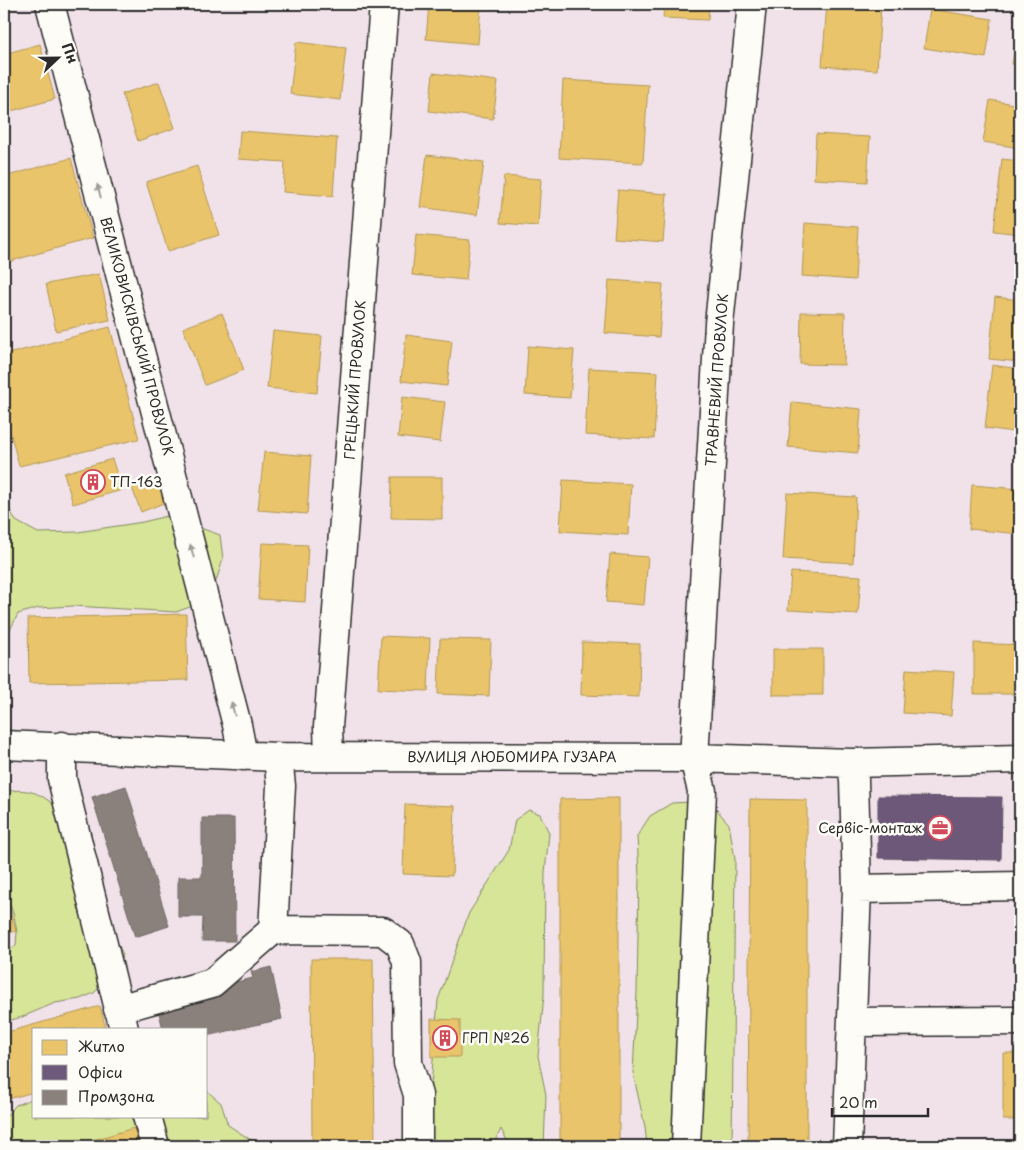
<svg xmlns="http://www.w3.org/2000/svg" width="1024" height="1150" viewBox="0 0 1024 1150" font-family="'Playpen Sans',sans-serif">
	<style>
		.green { fill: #d7e598; stroke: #818862 }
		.homes { fill: #e9c46a; stroke: #b09657 }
		.offices { fill: #6d597a; stroke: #594b62 }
		.industry { fill: #8a817c; stroke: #6e6764 }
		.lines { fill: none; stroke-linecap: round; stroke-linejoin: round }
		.minor-casing { stroke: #2b2b2b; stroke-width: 31 }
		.minor { stroke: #fdfcf7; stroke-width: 28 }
		.oneway { fill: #9e9e9b }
		.labels { text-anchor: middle; stroke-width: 5; stroke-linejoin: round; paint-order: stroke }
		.street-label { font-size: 14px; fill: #2b2b2b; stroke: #fdfcf7 }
		.poi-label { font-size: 14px; fill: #2b2b2b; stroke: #fdfcf7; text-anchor: start }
	</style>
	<rect width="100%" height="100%" fill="#f1e2e9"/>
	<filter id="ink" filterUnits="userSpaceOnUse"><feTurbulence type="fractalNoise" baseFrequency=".02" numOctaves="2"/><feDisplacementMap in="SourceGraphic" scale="10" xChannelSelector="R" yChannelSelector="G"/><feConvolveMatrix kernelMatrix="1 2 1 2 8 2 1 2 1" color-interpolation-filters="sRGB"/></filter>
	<g filter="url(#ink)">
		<path class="green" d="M4,499L16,521L38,533L78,532L143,522L167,516L220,535L223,559L213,591L198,604L176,612L73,606L38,608L18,614L7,636L4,673Z
			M4,791C30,789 36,791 56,806L123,955L119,967L94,993L80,999L55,1003L22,1017L4,1022V954L16,945L17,932L14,916L4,887Z
			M709,801L729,824L735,859L732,1146H647L645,1127L633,1073L637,992L639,876L637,836L650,816L672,803Z
			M529,810L540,814L549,833L545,872L544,995L538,1056L546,1095L544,1146H510L501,1129L493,1146H431L430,1097L438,1000L469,913L509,850L515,820Z
			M206,1090L221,1103L228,1125L251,1140L274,1146H132L123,1143L114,1146H4V1118L16,1105L34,1098V1116H206Z"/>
		<path class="homes" d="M429,4H481L478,44L426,39Z
			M601,4H629L628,8Z
			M664,4H709L708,20L663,18Z
			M827,4H881L877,70L822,66Z
			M930,9L992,19L986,58L924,48Z
			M1020,23V66L1012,64Z
			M296,42L346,48L340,100L290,94Z
			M40,44L55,99L4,113V54Z
			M433,73L498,81L493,119L429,111Z
			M563,80L648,85L643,163L559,158Z
			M159,82L175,128L138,141L122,94Z
			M990,100L1020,105V148L983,142Z
			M240,131L337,138L333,196L283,192L285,162L238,159Z
			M816,134L870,137L867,182L814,179Z
			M427,155L484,162L477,215L420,207Z
			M71,158L93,238L4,263V177Z
			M1002,159L1020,161V234L994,231Z
			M197,166L219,235L168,251L146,182Z
			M504,176L541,179L538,226L500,223Z
			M618,190L667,194L663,242L614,238Z
			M805,223L858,227L855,280L802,276Z
			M416,235L470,240L466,280L412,275Z
			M99,274L110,320L56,331L46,284Z
			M609,280L663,284L659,337L605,333Z
			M995,297L1020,300V362L989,359Z
			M801,312L845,313L844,365L800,364Z
			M222,313L244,370L205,385L183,328Z
			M110,327L139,439L19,466L4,409V355Z
			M273,331L322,336L317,393L267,388Z
			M406,335L452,341L447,386L401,381Z
			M528,346L574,350L570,398L525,395Z
			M992,365L1020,369V433L985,428Z
			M589,368L658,372L654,439L585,435Z
			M402,397L445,402L440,442L398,437Z
			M792,402L861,409L858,453L788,447Z
			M264,452L311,456L307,514L258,510Z
			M112,459L122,490L73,504L64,473Z
			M157,477L166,502L141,512L132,488Z
			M392,477H442V519L391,518Z
			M563,480L631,484L628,535L560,531Z
			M972,485L1020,489V534L969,529Z
			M787,493L856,497L853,563L783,559Z
			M262,543L308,545L305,602L258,599Z
			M610,554L648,557L644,605L606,602Z
			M791,572L861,576L858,614L788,610Z
			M186,614L188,680L29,683L28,618Z
			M381,636L430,638L428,691L378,689Z
			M440,639L491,640L489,696L438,694Z
			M582,642L640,644L639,697L581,695Z
			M974,643L1020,645V694H974Z
			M773,649H823V695H773Z
			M906,669L954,672L951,716L903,713Z
			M619,798V1146H560V799Z
			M750,799L807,800V1146H748Z
			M405,804L455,806L452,876L403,874Z
			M4,887L16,931L4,935Z
			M311,959H373L375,1146H312Z
			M100,1006L106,1029H34V1092L4,1100V1033Z
			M431,1019L460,1020V1057H431Z
			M1003,1053H1020V1120H1003Z
			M134,1128L139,1146H73Z"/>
		<path class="offices" d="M878,796L1002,797L1001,860L878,858Z"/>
		<path class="industry" d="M126,786L169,926L135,937L92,797Z
			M202,818H234L235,941H202L203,917H178V877H202Z
			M271,967L282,1019L206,1036V1029H163L156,1001L253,978L251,972Z"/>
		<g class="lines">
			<defs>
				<path id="minor" d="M50,4L237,725L243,756
					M4,745L278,757L694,758L852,763L1020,759
					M62,746V779L124,1029
					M278,757L281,786L273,930L383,931L400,944L407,962L408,1063L418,1095V1146
					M329,757L328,727L384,4
					M857,889L1020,886
					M118,1009L212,983L273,930
					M852,1022L1020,1021
					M147,1116L155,1146
					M686,1146L702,791L694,758L719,324L752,4
					M847,1146L857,889L854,780L852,763"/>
			</defs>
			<use href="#minor" class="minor-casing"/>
			<use href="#minor" class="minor"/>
		</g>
		<defs><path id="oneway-solid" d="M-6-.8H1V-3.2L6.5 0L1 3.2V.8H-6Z" transform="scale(1.25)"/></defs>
		<g class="oneway">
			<use href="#oneway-solid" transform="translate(99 191) rotate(-105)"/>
			<use href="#oneway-solid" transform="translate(192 551) rotate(-105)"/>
			<use href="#oneway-solid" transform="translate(233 709) rotate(-105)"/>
		</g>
	</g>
	<defs>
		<symbol id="building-ring" viewBox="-11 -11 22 22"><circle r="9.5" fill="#fdfcf7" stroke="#d1495b" stroke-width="1.5"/><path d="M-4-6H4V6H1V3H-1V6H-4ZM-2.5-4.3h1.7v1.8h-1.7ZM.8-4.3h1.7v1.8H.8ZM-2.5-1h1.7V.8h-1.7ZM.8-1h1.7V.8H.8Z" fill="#d1495b"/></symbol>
		<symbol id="office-ring" viewBox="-11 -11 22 22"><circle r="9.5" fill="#fdfcf7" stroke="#d1495b" stroke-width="1.5"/><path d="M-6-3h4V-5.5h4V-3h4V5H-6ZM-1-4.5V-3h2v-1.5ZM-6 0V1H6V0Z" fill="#d1495b"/></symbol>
	</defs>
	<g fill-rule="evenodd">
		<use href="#building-ring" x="79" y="468" width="28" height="28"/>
		<use href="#office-ring" x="926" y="814" width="28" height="28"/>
		<use href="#building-ring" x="431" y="1024" width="28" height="28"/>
	</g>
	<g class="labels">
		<g class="street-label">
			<text transform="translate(137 336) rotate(75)" y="5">ВЕЛИКОВИСКІВСЬКИЙ ПРОВУЛОК</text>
			<text transform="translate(355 380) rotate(-86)" y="5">ГРЕЦЬКИЙ ПРОВУЛОК</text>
			<text transform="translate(717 380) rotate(-86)" y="5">ТРАВНЕВИЙ ПРОВУЛОК</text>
			<text x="512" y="762">ВУЛИЦЯ ЛЮБОМИРА ГУЗАРА</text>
		</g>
		<g class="poi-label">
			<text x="110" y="487">ТП-163</text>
			<text x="922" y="833" text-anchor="end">Сервіс-монтаж</text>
			<text x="462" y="1043">ГРП №26</text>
		</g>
	</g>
	<rect width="1024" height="1150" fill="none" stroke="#fdfcf7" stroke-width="20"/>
	<rect x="10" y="10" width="1004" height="1130" fill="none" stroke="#2b2b2b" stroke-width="2" filter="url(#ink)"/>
	<rect x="32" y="1028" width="175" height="90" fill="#fdfcf7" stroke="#a9a8a5"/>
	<rect x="42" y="1040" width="25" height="15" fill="#e9c46a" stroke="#a9a8a5"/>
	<text x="78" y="1052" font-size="15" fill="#2b2b2b">Житло</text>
	<rect x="42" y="1065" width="25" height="15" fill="#6d597a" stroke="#a9a8a5"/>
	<text x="78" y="1078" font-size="15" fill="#2b2b2b">Офіси</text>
	<rect x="42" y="1090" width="25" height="15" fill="#8a817c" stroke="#a9a8a5"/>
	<text x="78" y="1102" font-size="15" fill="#2b2b2b">Промзона</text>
	<g transform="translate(58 58) rotate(68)" stroke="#fdfcf7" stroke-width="4" paint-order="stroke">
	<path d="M0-4L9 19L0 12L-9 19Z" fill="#2b2b2b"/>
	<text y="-8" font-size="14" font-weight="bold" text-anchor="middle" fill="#2b2b2b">Пн</text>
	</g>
	<path d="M832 1108v8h96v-8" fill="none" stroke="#2b2b2b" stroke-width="2.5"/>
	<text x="839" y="1108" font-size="15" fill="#2b2b2b" stroke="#fdfcf7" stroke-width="4" paint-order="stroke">20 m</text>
</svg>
